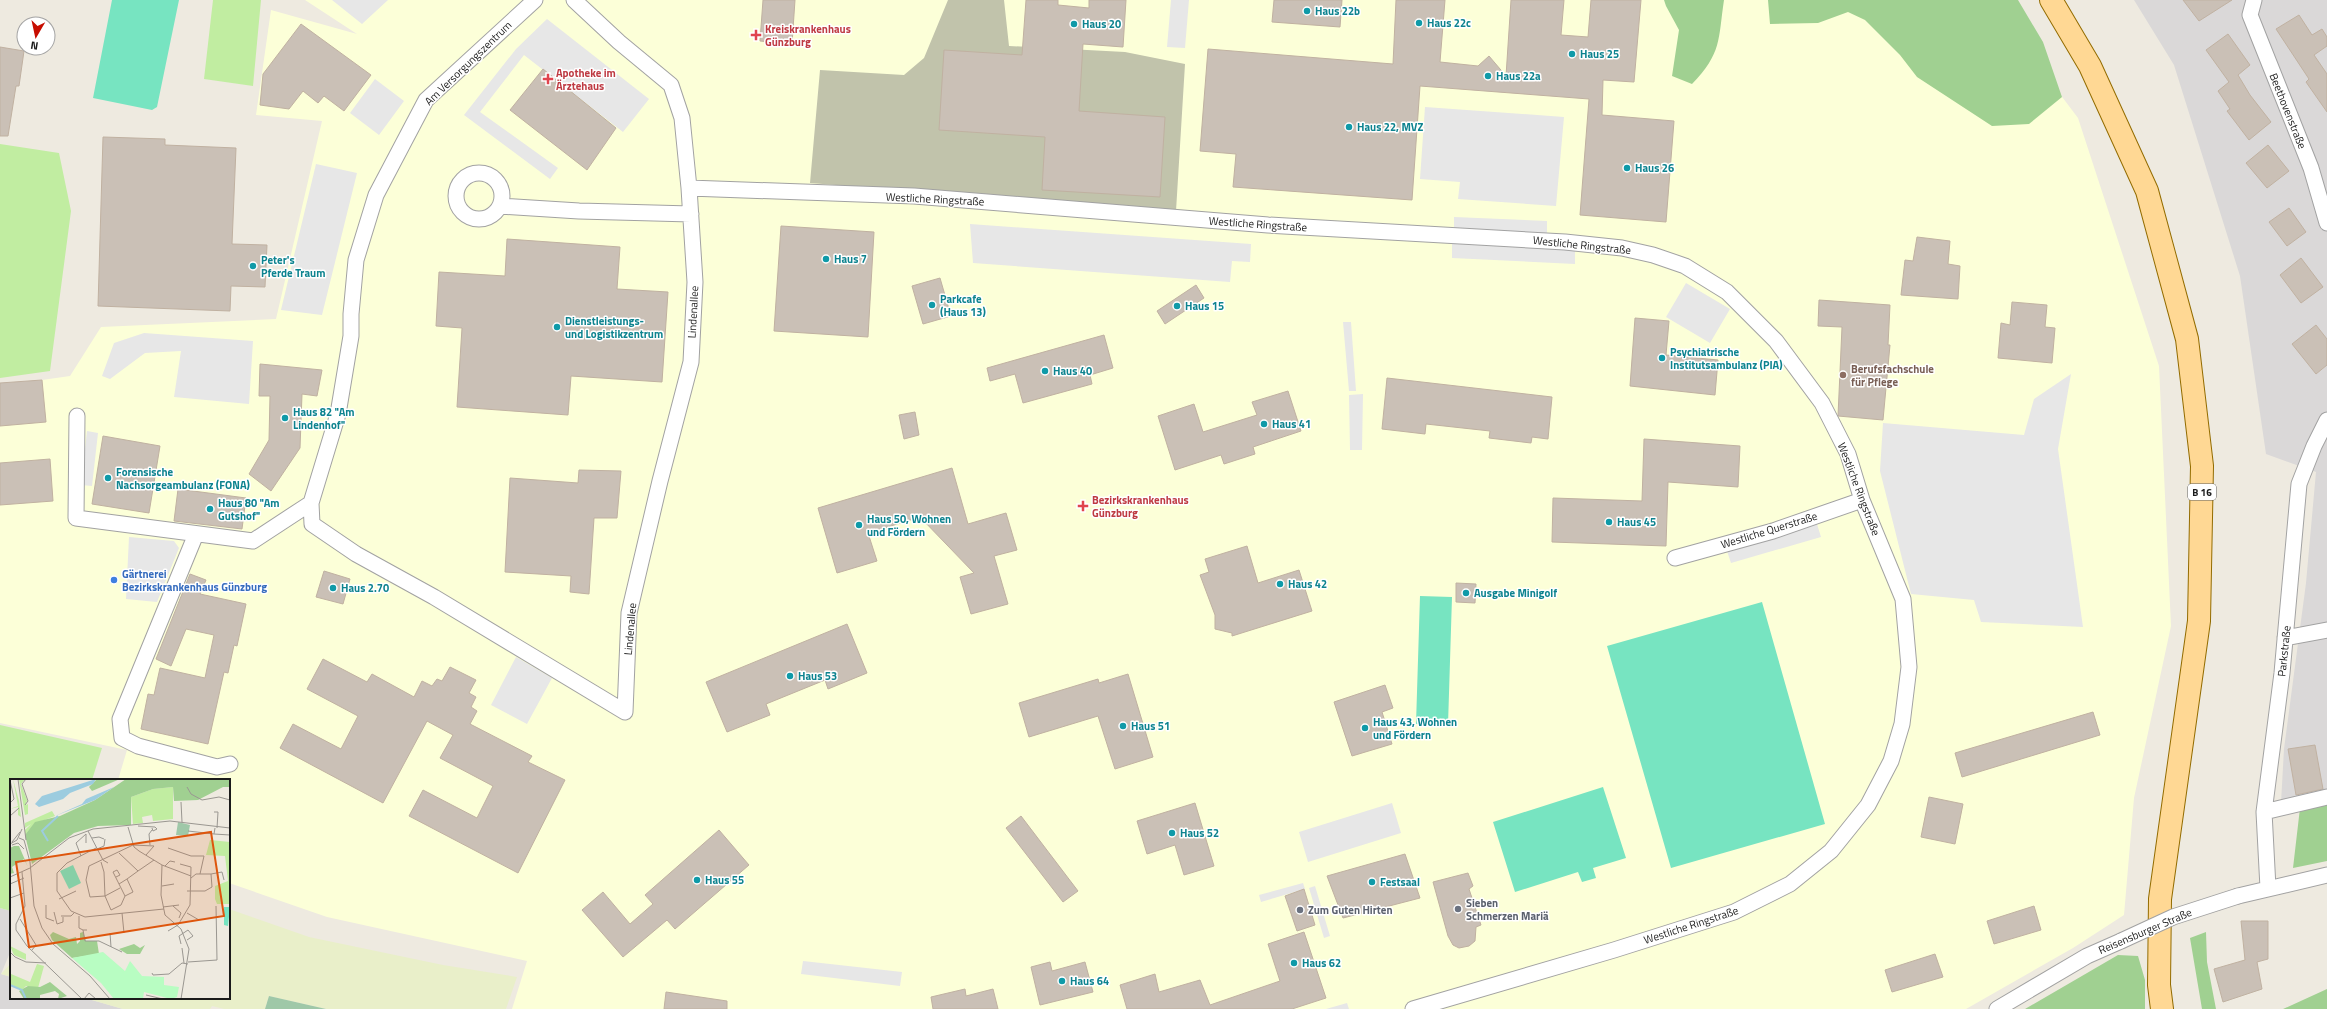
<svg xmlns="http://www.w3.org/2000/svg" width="2327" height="1009" viewBox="0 0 2327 1009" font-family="'Titillium Web',sans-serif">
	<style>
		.residential { fill: #dad8d8 }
		.education { fill: #fcffd8 }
		.construction { fill: #c1c3ab }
		.farmland { fill: #e9efc9 }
		.grass { fill: #c1eda1 }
		.forest { fill: #a0d091 }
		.cemetery { fill: #9fc8a8 }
		.pitch { fill: #77e4c1 }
		.parking { fill: #e7e7e7 }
		.building { fill: #cac0b6; stroke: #c0b1a1 }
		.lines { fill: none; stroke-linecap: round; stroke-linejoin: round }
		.street-casing { stroke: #a2a2a2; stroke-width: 17 }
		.primary-casing { stroke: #936c00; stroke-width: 24 }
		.street { stroke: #fff; stroke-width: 15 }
		.primary { stroke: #ffd894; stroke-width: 22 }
		.street-bridge-casing { stroke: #a2a2a2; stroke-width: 17; stroke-linecap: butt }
		.street-bridge { stroke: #fff; stroke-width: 15 }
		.culture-dot { fill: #0f9aa8; stroke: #fff; stroke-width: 1.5 }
		.health-dot { fill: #e0444e; stroke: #fff; stroke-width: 1.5 }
		.education-dot { fill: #8d6e63; stroke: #fff; stroke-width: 1.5 }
		.shop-dot { fill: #3f7fe0; stroke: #fff; stroke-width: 1.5 }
		.worship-dot { fill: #6b7280; stroke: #fff; stroke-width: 1.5 }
		.labels { text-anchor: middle; stroke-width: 3; stroke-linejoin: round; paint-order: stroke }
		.shield { fill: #fff; stroke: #5f5f5f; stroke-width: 1 }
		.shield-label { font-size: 10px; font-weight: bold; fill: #1b1b1b }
		.culture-label { font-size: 11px; font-weight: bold; fill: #0d838f; stroke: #fff; text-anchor: start }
		.health-label { font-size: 11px; font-weight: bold; fill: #be3a42; stroke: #fff; text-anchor: start }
		.street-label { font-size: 11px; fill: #1b1b1b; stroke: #fff }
		.education-label { font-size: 11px; font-weight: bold; fill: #785e54; stroke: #fff; text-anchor: start }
		.shop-label { font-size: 11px; font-weight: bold; fill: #366cbe; stroke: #fff; text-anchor: start }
		.worship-label { font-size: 11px; font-weight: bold; fill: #5b616d; stroke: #fff; text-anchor: start }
		.inset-river { fill: none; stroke: #9cccdf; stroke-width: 2 }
		.inset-road { fill: none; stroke: #9a9791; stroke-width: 1 }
		.view { fill: #de560d; fill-opacity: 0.15; stroke: #de560d; stroke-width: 2 }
		.inset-edge { fill: none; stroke: #1b1b1b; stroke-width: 2 }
	</style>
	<rect width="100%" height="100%" fill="#eeeae0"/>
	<path class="residential" d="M2134,0H2327V802L2281,803L2284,749L2306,583L2316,472L2266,454L2240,276L2174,65Z
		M0,908L11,911V950L1,974L11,977V998H85L123,1009H0Z"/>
	<path class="education" d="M305,0H1989L2078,118L2159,366L2171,626L2134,798L2124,915L2073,948L1966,1009H512L527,961L327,917L229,883V780H118L127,750L0,723V386L70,376L101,327L276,319L322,121L256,115L271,10L357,34Z"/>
	<path class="construction" d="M948,0H1004L1009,46L1125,52L1185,64L1176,211L810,183L820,70L904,75L924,58Z"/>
	<path class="farmland" d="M229,909L309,937L443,965L517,977L506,1009H326L269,996L265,1009H224L212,1006L210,1009H123L85,998H229Z
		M11,963V977L1,974Z"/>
	<path class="grass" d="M213,0H261L253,86L204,79Z
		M0,144L59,153L71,211L50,371L0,378Z
		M0,725L102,748L92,780H11V911L0,908Z"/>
	<path class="forest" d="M1664,0H1724C1718,40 1722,53 1692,84L1672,76L1679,30L1666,6Z
		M1768,0H2018L2043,42L2062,97L2029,124L1992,126L1917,77L1900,55L1865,20L1848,12L1818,23L1770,24Z
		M2327,802V861L2293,868L2300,808Z
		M2206,932L2207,962L2216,1009H2202L2190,938Z
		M2118,955L2138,956L2145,980V1009H2025Z
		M2327,989V1009H2283Z"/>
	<path class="cemetery" d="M269,996L326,1009H265Z"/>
	<path class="pitch" d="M112,0H179L157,107L152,110L93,98Z
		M1420,596L1452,597L1448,725L1416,724Z
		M1762,602L1825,824L1671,868L1607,646Z
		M1603,787L1626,858L1593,868L1596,878L1582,882L1578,872L1515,892L1493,822Z"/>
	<path class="parking" d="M332,0H388L362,24Z
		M1171,0H1189L1185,48L1167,47Z
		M547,19L649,99L623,132L524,55L480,112L558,168L550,179L464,115L516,49Z
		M375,79L404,101L379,135L350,113Z
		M1425,107L1564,117L1556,206L1458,199L1460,182L1420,179Z
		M316,164L357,173L322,315L281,310Z
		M1454,217L1547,221V236L1454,232Z
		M970,224L1251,244L1250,262L1232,261L1230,282L973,263Z
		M1452,243L1575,249V264L1452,258Z
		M1686,283L1730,309L1710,343L1666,317Z
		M1343,322H1351L1356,391H1349Z
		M144,333L253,341L249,404L174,397L181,351L145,353L110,379L102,376L114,343Z
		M2071,374L2058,449L2083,627L1981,622L1974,600L1911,594L1880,471L1883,423L2024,435L2034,399Z
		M1363,394L1362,450H1350L1349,395Z
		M87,431L98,433L92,486L81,485Z
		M1817,524L1821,537L1731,563L1727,551Z
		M129,537L174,541L179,548L157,602L126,599Z
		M516,657L552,678L527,724L491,705Z
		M1392,803L1401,833L1308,862L1299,832Z
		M1303,883L1305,889L1261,902L1259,895Z
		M1315,886L1330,936L1324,938L1309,888Z
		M803,961L902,972L900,986L801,974Z
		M1347,1003L1349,1009H1326Z"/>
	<path class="building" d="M763,0H795L792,44L760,41Z
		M1026,0H1058V5L1089,8V0H1126L1123,47L1083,44L1079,111L1165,117L1160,197L1042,190L1045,137L939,130L944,50L1022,55Z
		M1274,0H1342L1340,27L1272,22Z
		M1396,0H1445L1440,62L1478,66L1489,56L1506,76L1511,0H1564L1561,35L1588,37L1591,0H1641L1634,82L1603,80L1602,115L1674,121L1666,222L1580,215L1589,99L1420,86L1412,200L1233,187L1236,154L1200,151L1208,49L1393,64Z
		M2183,0H2232L2199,21Z
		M2299,15L2312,35L2322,29L2327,37V46L2314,55L2327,74V112L2306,82L2309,79L2276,29Z
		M301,24L371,75L344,111L324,96L318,103L303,91L289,109L260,105L263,74Z
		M2228,34L2250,65L2238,75L2250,95L2271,122L2249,140L2227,111L2230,109L2218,91L2229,82L2206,50Z
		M0,47L24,51L19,86H16L8,136H0Z
		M543,69L616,128L587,170L510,110Z
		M103,137L165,139V145L236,148L232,244L267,245L265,287L231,286L230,311L98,306Z
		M2268,145L2289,171L2267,188L2246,163Z
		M2289,208L2306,232L2287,246L2269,222Z
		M781,226L874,232L868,337L774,331Z
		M1917,237L1950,241L1948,264L1960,266L1958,299L1901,295L1905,260L1913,261Z
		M507,239L620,247L617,289L668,292L662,382L571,376L568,415L457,407L462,328L436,326L439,272L505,276Z
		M2301,258L2323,287L2301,303L2280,275Z
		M940,278L951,316L923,324L912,286Z
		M1196,285L1204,298L1165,324L1157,311Z
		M1819,300L1890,305L1888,345H1890L1883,420L1838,416L1842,327L1818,326Z
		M2012,302L2047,305L2045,327L2055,328L2052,363L1998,358L2001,323L2010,325Z
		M1635,318L1669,321L1666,355L1718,360L1715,395L1630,386Z
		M2316,325L2327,339V365L2316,374L2292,344Z
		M1104,335L1113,368L1090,375L1092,384L1023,403L1015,374L990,381L987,368Z
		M260,364L322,370L317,396L302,394L300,448L271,491L249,474L269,440L270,396H259Z
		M1387,378L1552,397L1548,439L1532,437L1531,443L1489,438L1490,431L1426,424L1425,434L1382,429Z
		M42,380L46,422L0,426V383Z
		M1288,391L1301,431L1253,447L1255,454L1224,464L1221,455L1175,470L1158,416L1194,404L1203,432L1257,415L1252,402Z
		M915,412L919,435L904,439L899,415Z
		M103,436L160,446L149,513L92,504Z
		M1644,439L1740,446L1738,487L1668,482L1666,546L1552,542L1553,498L1642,501Z
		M50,459L53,501L0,505V463Z
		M952,468L968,524L1006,513L1017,550L994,556L1008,604L971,614L960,577L974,573L920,517L868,533L877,561L837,573L818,508Z
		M579,470L621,471L617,518H594L589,594L570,592L571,576L505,572L510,478L578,483Z
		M178,489L246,498L242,529L174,521Z
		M1247,546L1258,583L1299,570L1312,611L1232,636V633L1215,629V615L1200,575L1209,572L1205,559Z
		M324,571L350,579L343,604L316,597Z
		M190,574L206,580L200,594L246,604L237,646L234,645L228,673L224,672L208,744L141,729L148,694L154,695L160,668L205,678L214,635L186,629L171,666L156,659Z
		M1456,583L1476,584L1475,603L1456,602Z
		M847,624L867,673L828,689L825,680L766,704L770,715L727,732L706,682Z
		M323,659L367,682L372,674L414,697L422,681L432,686L437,679L442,681L450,667L476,680L469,693L476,697L471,707L477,711L470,724L532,756L528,762L565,780L518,873L409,816L423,790L477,818L493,786L440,758L453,735L427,721L383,803L280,748L293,724L341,749L358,716L307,689Z
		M1128,674L1153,757L1115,769L1098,716L1029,737L1019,703L1098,679L1099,683Z
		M1385,685L1393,708L1382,712L1392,744L1352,756L1334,702Z
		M2093,712L2100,735L1962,777L1955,753Z
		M2315,745L2323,789L2296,795L2288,749Z
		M1929,797L1963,804L1955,844L1921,837Z
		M1195,803L1214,866L1184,875L1175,845L1147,854L1137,821Z
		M1021,816L1078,891L1063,902L1006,828Z
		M719,830L749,865L675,929L667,920L623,957L582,910L603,892L630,924L653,904L645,895Z
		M1405,854L1420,898L1343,918L1327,876Z
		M1468,873L1473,886L1469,889L1481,925L1476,927L1475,941L1469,946L1459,948L1453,945L1448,936L1433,882Z
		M1304,889L1315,925L1297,931L1285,896Z
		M2034,906L2041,930L1994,944L1987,921Z
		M2241,921H2268V959L2257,962L2262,989L2223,1002L2214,969L2245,960Z
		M1304,932L1326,998L1292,1009H1127L1120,985L1155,974L1159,992L1200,980L1210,1005L1280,981L1268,944Z
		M1935,954L1943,977L1892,992L1885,970Z
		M1050,962L1052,971L1085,962L1093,992L1040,1005L1031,967Z
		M965,989L966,996L993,989L998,1009H933L931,997Z
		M666,992L727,1001V1009H664Z"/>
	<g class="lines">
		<defs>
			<path id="street" d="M535,0L426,100L376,195L356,260L351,314V336L338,414L311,503L312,524L356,554L434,597L625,712L629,613L660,481L691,362L695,282L689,188L682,118L671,85L619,42L574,0
				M2254,0L2250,15L2311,168L2327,223
				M456 196a23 23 0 1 1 46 0a23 23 0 1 1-46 0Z
				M689,188L914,196L1268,225L1565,242L1622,248L1653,255L1685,266L1727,292L1776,341L1822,403L1848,454L1862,500L1903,599L1909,667L1902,724L1891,761L1868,805L1831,851L1790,884L1734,912L1614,950L1413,1009
				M500,206L579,211L691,214
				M77,416L76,518L253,541L311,503
				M196,534L120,719L122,738L138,746L217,767L230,764
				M1675,558L1773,531L1862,500
				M2285,638L2327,630
				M2264,812L2327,797
				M2268,888L2264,812L2282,673L2299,484L2314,446L2327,420
				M2238,896L2327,875
				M1997,1009L2087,956L2121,941"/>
			<path id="primary" d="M2051,0L2090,66L2147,191L2187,339L2202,466L2199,621L2160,899L2159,985L2162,1009"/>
		</defs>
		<use href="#street" class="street-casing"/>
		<use href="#primary" class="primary-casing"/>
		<use href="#street" class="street"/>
		<use href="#primary" class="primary"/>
		<defs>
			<path id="street-bridge" d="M2121,941L2173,917L2238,896"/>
		</defs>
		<use href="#street-bridge" class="street-bridge-casing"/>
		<use href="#street-bridge" class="street-bridge"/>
	</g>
	<g class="culture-dot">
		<circle cx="1307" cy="11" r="4"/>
		<circle cx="1419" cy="23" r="4"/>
		<circle cx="1074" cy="24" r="4"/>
		<circle cx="1572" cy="54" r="4"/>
		<circle cx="1488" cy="76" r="4"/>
		<circle cx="1349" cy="127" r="4"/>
		<circle cx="1627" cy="168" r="4"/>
		<circle cx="826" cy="259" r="4"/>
		<circle cx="253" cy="266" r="4"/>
		<circle cx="932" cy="305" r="4"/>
		<circle cx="1177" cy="306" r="4"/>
		<circle cx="557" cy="327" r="4"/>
		<circle cx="1662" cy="358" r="4"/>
		<circle cx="1045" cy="371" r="4"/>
		<circle cx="285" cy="418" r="4"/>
		<circle cx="1264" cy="424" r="4"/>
		<circle cx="108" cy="478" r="4"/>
		<circle cx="210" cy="509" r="4"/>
		<circle cx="1609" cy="522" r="4"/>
		<circle cx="859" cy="525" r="4"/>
		<circle cx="1280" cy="584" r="4"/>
		<circle cx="333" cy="588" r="4"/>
		<circle cx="1466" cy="593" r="4"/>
		<circle cx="790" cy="676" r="4"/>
		<circle cx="1123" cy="726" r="4"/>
		<circle cx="1365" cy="728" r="4"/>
		<circle cx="1172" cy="833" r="4"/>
		<circle cx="697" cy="880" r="4"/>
		<circle cx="1372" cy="882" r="4"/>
		<circle cx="1294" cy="963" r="4"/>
		<circle cx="1062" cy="981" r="4"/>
	</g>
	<g class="health-dot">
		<path d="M754 29h4v4h4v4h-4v4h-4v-4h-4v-4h4z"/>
		<path d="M546 73h4v4h4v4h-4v4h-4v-4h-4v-4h4z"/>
		<path d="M1081 500h4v4h4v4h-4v4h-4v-4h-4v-4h4z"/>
	</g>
	<circle class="education-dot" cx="1843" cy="375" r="4"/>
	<circle class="shop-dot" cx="114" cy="580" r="4"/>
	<g class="worship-dot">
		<circle cx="1458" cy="909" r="4"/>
		<circle cx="1300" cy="910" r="4"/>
	</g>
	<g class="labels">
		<rect class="shield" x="2188" y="484" width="28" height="16" rx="3"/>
		<g class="shield-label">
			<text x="2202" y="496">B 16</text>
		</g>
		<g class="culture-label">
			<text x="1315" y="15">Haus 22b</text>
			<text x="1427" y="27">Haus 22c</text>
			<text x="1082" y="28">Haus 20</text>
			<text x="1580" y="58">Haus 25</text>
			<text x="1496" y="80">Haus 22a</text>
			<text x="1357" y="131">Haus 22, MVZ</text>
			<text x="1635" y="172">Haus 26</text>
			<text x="834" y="263">Haus 7</text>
			<text x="261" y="264">Peter's<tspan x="261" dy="13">Pferde Traum</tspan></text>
			<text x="940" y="303">Parkcafe<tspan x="940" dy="13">(Haus 13)</tspan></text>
			<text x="1185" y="310">Haus 15</text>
			<text x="565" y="325">Dienstleistungs-<tspan x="565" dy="13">und Logistikzentrum</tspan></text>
			<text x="1670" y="356">Psychiatrische<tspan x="1670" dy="13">Institutsambulanz (PIA)</tspan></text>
			<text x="1053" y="375">Haus 40</text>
			<text x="293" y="416">Haus 82 "Am<tspan x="293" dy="13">Lindenhof"</tspan></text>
			<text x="1272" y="428">Haus 41</text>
			<text x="116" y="476">Forensische<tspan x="116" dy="13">Nachsorgeambulanz (FONA)</tspan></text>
			<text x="218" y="507">Haus 80 "Am<tspan x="218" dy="13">Gutshof"</tspan></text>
			<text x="867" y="523">Haus 50, Wohnen<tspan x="867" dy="13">und Fördern</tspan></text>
			<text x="1617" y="526">Haus 45</text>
			<text x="1288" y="588">Haus 42</text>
			<text x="341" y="592">Haus 2.70</text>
			<text x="1474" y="597">Ausgabe Minigolf</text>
			<text x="798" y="680">Haus 53</text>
			<text x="1373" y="726">Haus 43, Wohnen<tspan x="1373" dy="13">und Fördern</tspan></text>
			<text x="1131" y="730">Haus 51</text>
			<text x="1180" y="837">Haus 52</text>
			<text x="705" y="884">Haus 55</text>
			<text x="1380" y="886">Festsaal</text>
			<text x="1302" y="967">Haus 62</text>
			<text x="1070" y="985">Haus 64</text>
		</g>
		<g class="health-label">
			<text x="765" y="33">Kreiskrankenhaus<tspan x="765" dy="13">Günzburg</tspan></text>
			<text x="556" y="77">Apotheke im<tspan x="556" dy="13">Ärztehaus</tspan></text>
			<text x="1092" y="504">Bezirkskrankenhaus<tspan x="1092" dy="13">Günzburg</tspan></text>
		</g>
		<g class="street-label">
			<text transform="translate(468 63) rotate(-44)" y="4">Am Versorgungszentrum</text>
			<text transform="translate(2288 111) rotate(68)" y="4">Beethovenstraße</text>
			<text transform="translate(935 199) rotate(3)" y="4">Westliche Ringstraße</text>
			<text transform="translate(1258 224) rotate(4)" y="4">Westliche Ringstraße</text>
			<text transform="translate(1582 245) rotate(6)" y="4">Westliche Ringstraße</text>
			<text transform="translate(693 312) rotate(-87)" y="4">Lindenallee</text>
			<text transform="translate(1859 489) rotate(69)" y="4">Westliche Ringstraße</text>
			<text transform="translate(1769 530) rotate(-17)" y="4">Westliche Querstraße</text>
			<text transform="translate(630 629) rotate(-85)" y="4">Lindenallee</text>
			<text transform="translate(2284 651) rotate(-84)" y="4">Parkstraße</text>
			<text transform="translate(1691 925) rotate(-18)" y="4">Westliche Ringstraße</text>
			<text transform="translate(2145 931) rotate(-23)" y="4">Reisensburger Straße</text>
		</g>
		<g class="education-label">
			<text x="1851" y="373">Berufsfachschule<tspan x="1851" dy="13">für Pflege</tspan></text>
		</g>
		<g class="shop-label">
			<text x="122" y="578">Gärtnerei<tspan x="122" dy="13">Bezirkskrankenhaus Günzburg</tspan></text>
		</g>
		<g class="worship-label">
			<text x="1466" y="907">Sieben<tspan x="1466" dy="13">Schmerzen Mariä</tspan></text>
			<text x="1308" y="914">Zum Guten Hirten</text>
		</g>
	</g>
	<g transform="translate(10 779)">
		<rect width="220" height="220" fill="#eeeae0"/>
		<path d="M3,0L9,22L11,38L8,36V28L0,30L8,27ZM9,0H15L11,5L17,21L16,26L18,25V35L15,36ZM163,8V40L143,42L142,36L132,38L133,44L123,45L121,18L143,10ZM42,32L45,37L24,45L15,56V51L21,45L15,49V44ZM200,61L220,63V125H207L205,120V107L218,102L215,77L196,76ZM0,167L16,175V181L4,176ZM27,185L34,187L28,209L16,207L12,211L0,205L1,195L20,203Z" fill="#c1eda1"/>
		<path d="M87,0H110L82,12L79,8ZM116,0H220V8H213L188,21L164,22L163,8L143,10L121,18V46L88,47L64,54L22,85L15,56L25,43L50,37L85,21ZM4,67H9L18,88L14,80L2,88L4,94L0,95V69ZM43,153L59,160L66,158L67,165L70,162V154L73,153L76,162H87L89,175L62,179L42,161L40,156ZM124,165L130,169L135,166L130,175H117L109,170ZM40,203L57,217L48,220L49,215L45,212L30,216V220H14L9,212L18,207L30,208Z" fill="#a0d091"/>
		<path d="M168,43L180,46L178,57L166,56Z" fill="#9fc8a8"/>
		<path d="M93,173L115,192L120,182L132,197L154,198V206L169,208L167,218L161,220L134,213L133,220H104L91,204L62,179Z" fill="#b8fdc2"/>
		<path d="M63,86L71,104L59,110L50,92ZM214,128H220L218,147L214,146Z" fill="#77e4c1"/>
		<path d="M86,0L83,5L60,14L53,20L29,28L25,25L32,17ZM104,8L85,21L45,37L72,25L76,20Z" fill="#9cccdf"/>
		<path class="inset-river" d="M38,62L32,52L48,37M0,206L12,211L16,220"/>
		<path class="inset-road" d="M8,0L16,61M0,1L4,20L0,24M177,8L181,15L192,21L209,18L220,21M171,23L172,43M15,26L18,22L12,5L16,0M204,33H208L207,49M0,37L9,29M128,47L145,48L147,50L143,52L142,49M118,48L124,68L129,72L152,86L181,97M205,49L204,55L220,56M78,52L93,81L98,84M178,52L204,55M9,59L14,61L20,83L24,127L32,149L43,165L80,197L100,220M82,59L89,58L94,60M2,63L10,53M0,65L7,61L12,50M2,66L8,64L14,70M140,66L139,55L142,51M86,69L57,84L47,94V112L61,132L75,138L154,130M158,69L181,77H194L190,95M87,70L94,67L95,60M109,74L128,92L117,100M71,77L66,64L76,55V64M91,83L94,93L95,117L101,131L111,126L115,117L123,113L117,100L109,105M152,86L151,116L155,136L171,150L179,170L171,220M155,87L160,82L165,83M128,92L144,81M12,93L15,127L6,145V151L17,167L72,220M103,93L115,117M103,93L107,91L110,96L106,98M201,95L212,93L214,101M0,98L20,89L59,59L83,50L160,42L220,49M0,105L14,99M152,107L164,105M110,109L95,117L80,118L76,101L79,87L123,66L144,67L136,76M177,112H195L202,108L201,95H186L181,99M0,119L14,114M49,120L66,112M36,126V139L44,142M163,127L171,134L169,139M153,128L169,126M44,133L47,145L53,143V138M112,134L114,154M177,134L189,141M51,137H61L64,134M69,137V149L73,151M10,140L26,166L22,171M77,151H73L75,162H89L112,173M158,152L168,146L180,126L181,88L170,85M100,154L101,168M171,165L169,157L178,151L183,157L177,161M172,169L174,184M0,173L5,178L16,183L36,184M178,183L207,181L206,127M142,194L143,196L159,195L172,184L178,185M136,216L153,220M74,220L79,214L86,220"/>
		<path class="view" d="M201,53L214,137L19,168L6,83Z"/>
		<rect width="220" height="220" class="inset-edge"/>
	</g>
	<g transform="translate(36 36) rotate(189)"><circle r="19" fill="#ffffff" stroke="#a4a4a4"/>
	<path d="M0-3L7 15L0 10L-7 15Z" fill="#c70d00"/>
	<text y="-6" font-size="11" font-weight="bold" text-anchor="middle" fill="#1b1b1b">N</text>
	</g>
</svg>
